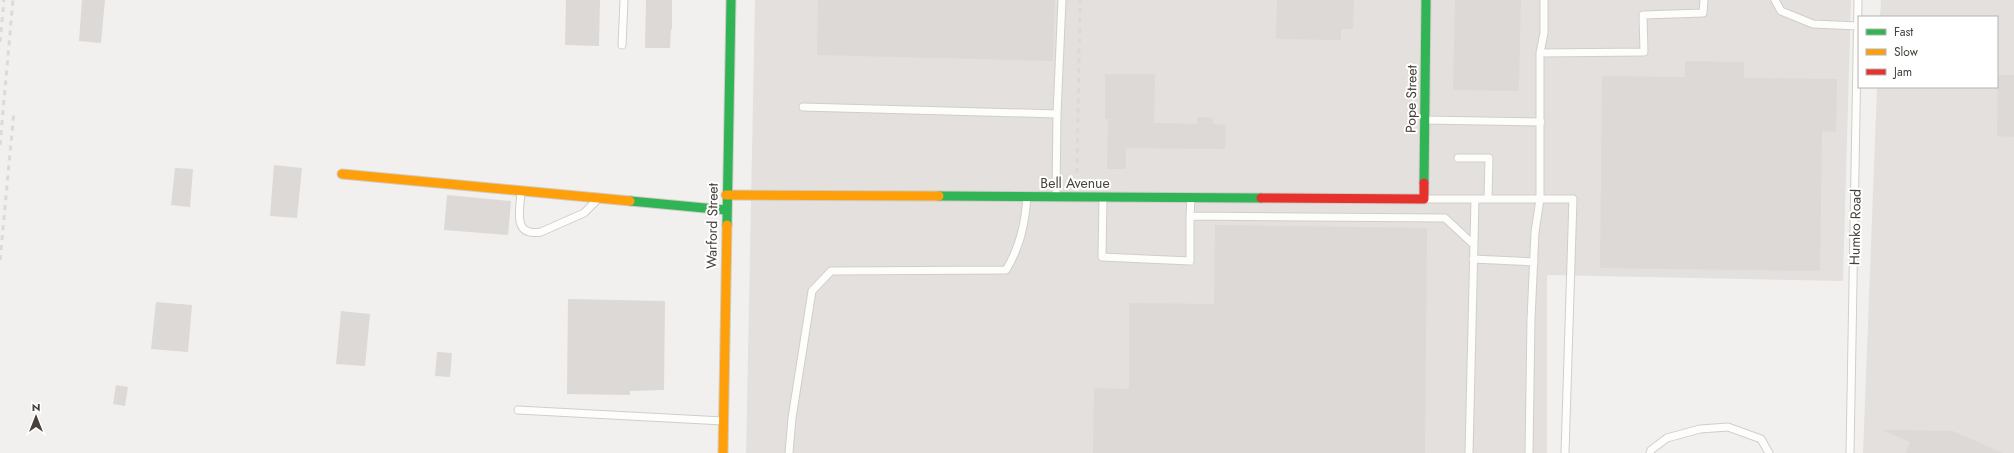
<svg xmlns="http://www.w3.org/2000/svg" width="2014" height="453" viewBox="0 0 2014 453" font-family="Jost,sans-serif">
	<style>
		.industrial { fill: #e4e0de }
		.building { fill: #dcd9d6 }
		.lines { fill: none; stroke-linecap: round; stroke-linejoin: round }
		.lane-casing { stroke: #d0cecb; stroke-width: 9 }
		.fast-casing { stroke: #d0ccc5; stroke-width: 11 }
		.slow-casing { stroke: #d0ccc5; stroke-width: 11 }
		.jam-casing { stroke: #d0ccc5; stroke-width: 11 }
		.lane { stroke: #fdfdfc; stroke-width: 7 }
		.fast { stroke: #30b455; stroke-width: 9 }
		.slow { stroke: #ff9f0a; stroke-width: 9 }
		.jam { stroke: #e5322d; stroke-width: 9 }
		.rail { stroke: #dadada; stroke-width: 3; stroke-dasharray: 5 5; stroke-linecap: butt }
		.labels { text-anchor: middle; stroke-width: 4; stroke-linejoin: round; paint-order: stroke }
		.street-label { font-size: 14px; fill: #48413a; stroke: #fff }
	</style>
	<rect width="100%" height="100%" fill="#f2f0ee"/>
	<path class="industrial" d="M755,0H1851L1843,281L1547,275V453H746Z
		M1881,0H2014V453H1863L1877,87H1997V17H1880Z"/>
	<path class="building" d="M82,0H105L101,43L79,41Z
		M566,0H600L599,46L565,45Z
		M646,0H672V29H671L670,48H645Z
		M818,0H1055L1053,61L817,55Z
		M1277,0H1354L1353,29H1341V40L1276,39Z
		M1455,0H1521L1519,91L1453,90Z
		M1685,61L1744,62V78L1837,79L1836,132L1822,131L1820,271L1600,268L1602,76L1685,77Z
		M1105,74H1155L1154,123L1197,124V117L1213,118V124L1226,125L1225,149L1126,148V169H1107L1108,119H1105Z
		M1998,75H2014V137L1997,136Z
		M274,165L302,168L297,218L270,216Z
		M175,168L193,169L190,207L171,205Z
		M447,195L511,201L508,235L444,230Z
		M1215,225L1427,228L1425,453H1093L1094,388L1129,389V303L1214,304Z
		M568,299L665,301L664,390L630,391V395L567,394Z
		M156,302L192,305L188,352L151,349Z
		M341,311L370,314L365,366L336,364Z
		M437,352L452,353L450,377L435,376Z
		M116,385L128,387L125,406L113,404Z
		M1883,430L1953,431L2003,453H1906L1910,442Z"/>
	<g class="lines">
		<defs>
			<path id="lane" d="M1775,0L1781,11L1813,24L1858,26
				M622,45L624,0
				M1540,53L1644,52L1643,15L1703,13L1704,0
				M803,107L1057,114L1056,197
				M1057,114L1062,0
				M1425,120L1541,122
				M1458,158H1489L1488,199
				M521,192C520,210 512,237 541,232L584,213L596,201
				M1103,198L1102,257L1190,261V216
				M1191,198L1190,216L1445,218L1473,244
				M1425,199H1573L1565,453
				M1473,259L1534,262
				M518,410L723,421
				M789,453L792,418L812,291L831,271L1006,270C1020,247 1025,224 1027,197
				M1469,453L1475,199
				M1529,453L1531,319L1535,232L1540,199V53L1544,33V0
				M1650,453L1651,450L1667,438L1700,429L1728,427L1761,439L1769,453
				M1850,453L1858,0"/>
			<path id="fast" d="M1424,183L1426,0
				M939,196L1261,198
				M630,201L726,210
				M727,225L731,0"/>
			<path id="slow" d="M342,174L630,201
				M726,195L939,196
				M723,453L727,225"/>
			<path id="jam" d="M1261,198L1424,199V183"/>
		</defs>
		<use href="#lane" class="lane-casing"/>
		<use href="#fast" class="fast-casing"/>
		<use href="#slow" class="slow-casing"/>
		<use href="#jam" class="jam-casing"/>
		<use href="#lane" class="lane"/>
		<use href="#fast" class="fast"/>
		<use href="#slow" class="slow"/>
		<use href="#jam" class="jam"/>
		<path class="rail" d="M0,42L4,0
			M0,145L13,0
			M1077,173L1080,0
			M0,260L14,111"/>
	</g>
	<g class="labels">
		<g class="street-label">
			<text transform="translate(1411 99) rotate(-89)" y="5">Pope Street</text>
			<text x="1075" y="188">Bell Avenue</text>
			<text transform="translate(712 226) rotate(-89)" y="5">Warford Street</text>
			<text transform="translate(1855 227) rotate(-89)" y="5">Humko Road</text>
		</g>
	</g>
	<rect x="1858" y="16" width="140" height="72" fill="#ffffff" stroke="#b6b3b0"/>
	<rect x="1866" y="29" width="20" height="6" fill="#30b455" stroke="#b6b3b0"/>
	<text x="1894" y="36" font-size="12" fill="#48413a">Fast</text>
	<rect x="1866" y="49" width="20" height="6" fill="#ff9f0a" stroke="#b6b3b0"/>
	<text x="1894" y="56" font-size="12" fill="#48413a">Slow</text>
	<rect x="1866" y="69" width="20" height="6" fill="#e5322d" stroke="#b6b3b0"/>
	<text x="1894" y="76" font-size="12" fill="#48413a">Jam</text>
	<g transform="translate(36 417)" stroke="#ffffff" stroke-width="3" paint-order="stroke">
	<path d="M0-3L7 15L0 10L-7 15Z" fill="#48413a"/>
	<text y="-6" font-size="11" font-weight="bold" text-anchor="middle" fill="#48413a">N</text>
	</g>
</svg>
